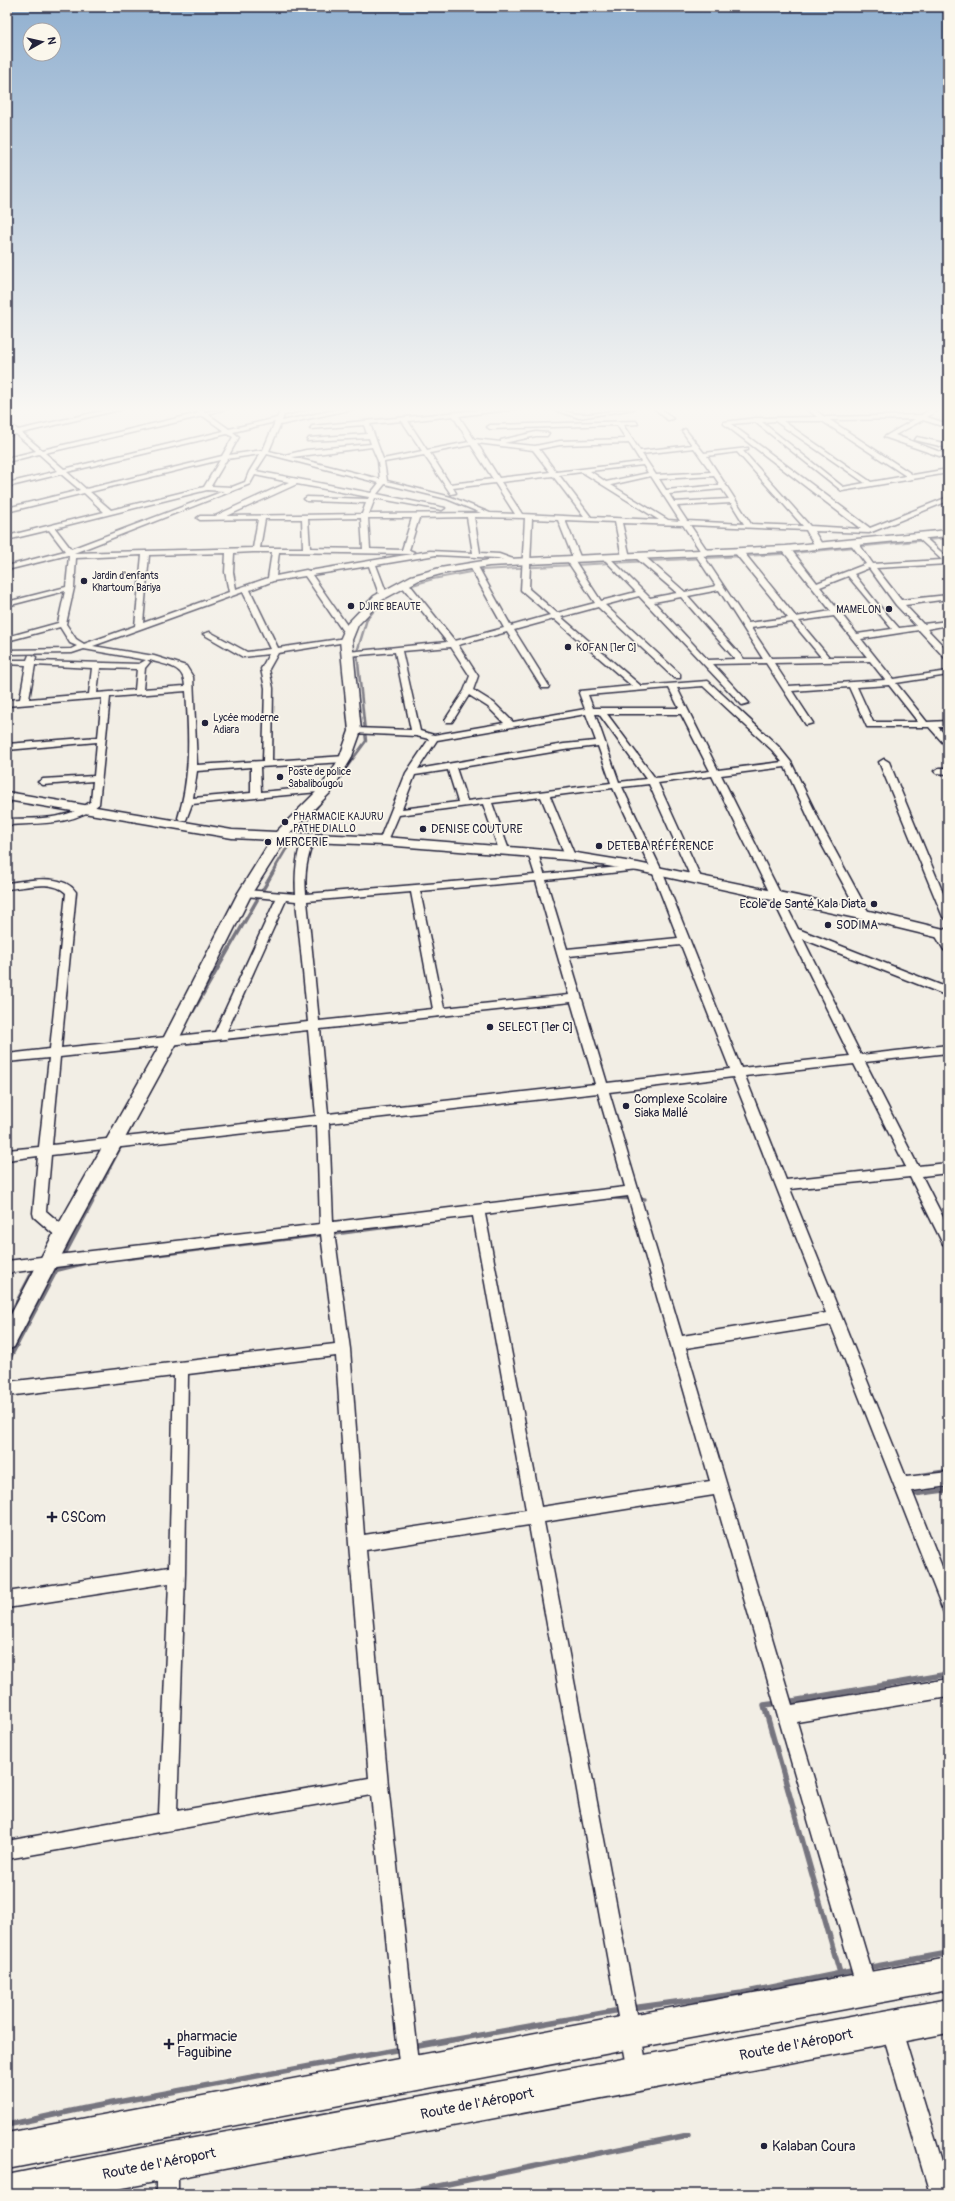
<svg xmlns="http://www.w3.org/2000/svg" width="955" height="2201" viewBox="0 0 955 2201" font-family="Pangolin,sans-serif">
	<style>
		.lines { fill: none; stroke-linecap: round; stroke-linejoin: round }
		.stream-far4 { stroke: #76747f; stroke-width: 2 }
		.stream-far3 { stroke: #76747f; stroke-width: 2.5 }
		.stream-far2 { stroke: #76747f; stroke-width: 3.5 }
		.stream-far1 { stroke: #76747f; stroke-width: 4.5 }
		.stream { stroke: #76747f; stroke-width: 5.5 }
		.minor-casing { stroke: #22223b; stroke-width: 3 }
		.secondary-casing { stroke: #22223b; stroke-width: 3 }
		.trunk-casing { stroke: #22223b; stroke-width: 3 }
		.minor { fill: #fbf7ec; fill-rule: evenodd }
		.secondary { fill: #fbf7ec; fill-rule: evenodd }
		.trunk { fill: #fbf7ec; fill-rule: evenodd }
		.poi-dot { fill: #22223b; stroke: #fbf7ec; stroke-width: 1.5 }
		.labels { text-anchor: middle; stroke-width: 3.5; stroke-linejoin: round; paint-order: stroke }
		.far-poi-label { font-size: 10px; fill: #22223b; stroke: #fbf7ec; text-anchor: start }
		.poi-label { font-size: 12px; fill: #22223b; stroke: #fbf7ec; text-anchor: start }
		.near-poi-label { font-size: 14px; fill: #22223b; stroke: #fbf7ec; text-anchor: start }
		.near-street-label { font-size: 14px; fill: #22223b; stroke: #fbf7ec }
	</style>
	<rect width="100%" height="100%" fill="#f2eee5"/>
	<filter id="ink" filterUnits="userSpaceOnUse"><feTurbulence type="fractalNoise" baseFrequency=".025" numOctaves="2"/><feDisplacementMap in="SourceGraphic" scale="8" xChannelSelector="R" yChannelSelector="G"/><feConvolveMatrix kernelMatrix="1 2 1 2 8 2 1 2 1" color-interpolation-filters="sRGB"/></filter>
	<g filter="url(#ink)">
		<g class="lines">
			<path class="stream-far4" d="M406,587L433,579L481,570L784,554L948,538
				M376,609L387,596"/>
			<path class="stream-far3" d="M341,775L366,741L357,652L367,619L376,608
				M7,802L11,803
				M275,868L285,851L323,799"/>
			<path class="stream-far2" d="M191,1015L276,867
				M612,1198L645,1199
				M91,1203L132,1125"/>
			<path class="stream-far1" d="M331,1234L406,1224
				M63,1257L92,1202
				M128,1258L325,1234
				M56,1270L88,1262
				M7,1321L34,1270L38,1271
				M7,1363L60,1263
				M922,1475L948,1471
				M910,1495L948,1490
				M941,1604L948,1622"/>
			<path class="stream" d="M787,1702L948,1674
				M779,1703L764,1705L840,1973
				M866,1968L948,1953
				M632,2008L742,1993L856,1970
				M413,2047L620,2010
				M7,2125L86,2108L401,2049
				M399,2194L688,2135"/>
			<defs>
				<path id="minor" d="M15,409H27L7,415V411Z
					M110,409H123L22,433L42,450L199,413L197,411L199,409L205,412L226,409L208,414L229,429L277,418L281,409H287L286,411L308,409L284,415L282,421L339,409H353L280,425L269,451L285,455L306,450L371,444L369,438L307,441L309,438L367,434L364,425L310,429L312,426L490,409H516L459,416L474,439L501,442V440L536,432L549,433L547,436H536L504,443L535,446L560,441L626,439L617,425L490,429L487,427L490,425L636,421L638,424L623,425L640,451L692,445L682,431L685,429L704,453L748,448V450L743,451L810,526L861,529L724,424V422L756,418L817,417L807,409H813L825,417L921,415L932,409H940L927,417L948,424V428L923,420L895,435L948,455V459L884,437L915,419L830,420L913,475L948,469V473L842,491L755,422L731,424L870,528L948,497V501L869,533L814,531L823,546L819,548H816L806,530L690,525L709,553L703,555L748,623L788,618L735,553V549H741L796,617L831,611L783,551V547H789L817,583L866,564L850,543L854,541H857L873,564L942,560L917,537L923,536L948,558V564L876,568L901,600L948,595V599L905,605L923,624L948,621V625L927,629L948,651V658H945L919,630L861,639L893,679L948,671V675L896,683L927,722L948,721V727H938L948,738V746L945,745L929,727H867L849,687L792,691L813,723L806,725L766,663L713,664L749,703L742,705L639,596L605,605L680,674V678H674L598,607L561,617L641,686L708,681L778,746L791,762L825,832L870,915L865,918L860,915L815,832L785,767L721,775L798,929L948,988V996L803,939L861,1055L948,1045V1053L865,1062L918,1166L948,1163V1173L922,1176L948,1227V1245L943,1244L910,1177L790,1189L906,1477L948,1472V1486L912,1491L948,1582V1610L942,1608L940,1602L831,1325L686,1348L792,1705L948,1679V1697L797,1722L877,1989L874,1996L867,1999L860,1996L857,1989L714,1495L544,1522L648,2072L645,2079L638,2082L631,2079L628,2072L529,1525L366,1550L388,1785L420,2072L417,2079L410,2082L403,2079L400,2072L371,1795L7,1859V1841L159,1814L169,1583L7,1608V1592L169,1567L174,1376L7,1396V1382L335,1344L321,1234L7,1273V1261L320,1224L317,1125L51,1155L46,1211L68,1230L70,1234L68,1238L63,1239L58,1238L34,1217L33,1213L38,1156L7,1160V1150L39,1147L49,1058L7,1062V1054L50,1049L66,893C52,879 24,888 7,889V883C28,881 62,872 76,892L61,1048L215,1032L276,899L245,896L240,893L245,890L296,894C295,882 295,838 310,834L315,837C307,857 304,873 306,894L535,875L528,853L533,850L538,853L544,874L642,865V869L638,870L546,880L567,949L678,938L652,871L613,788L550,796L575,856L570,859L565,856L541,797L492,803L509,850L507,852L504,853L499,850L483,804L399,815L387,843H381L379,841L406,773L429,739L416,736L352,733V729L355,728L411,730L395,652L348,656L344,654L348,652L447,642L401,585L400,583L404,581H407L455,641L504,628L469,565L473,563L477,565L511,626L550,615L521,590L525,518L474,517L480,553L499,554L513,559V563L498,558L436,555L376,565L387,594L383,596L379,594L369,566L312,575L353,634L352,636H346L305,576L273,581L250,590L278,648L346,638L350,640L346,642L278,653L269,669L273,688L272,761L345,756L349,759L345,762L260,767L261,792L326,786L331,789L329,791L192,804L186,820H180L178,818C191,776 189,734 186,691L110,697L99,804C75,826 38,823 7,825V819C35,818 69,821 91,801L93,781L43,785L38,782L43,779L94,776L97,742L7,750V744L98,737L102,698L7,706V700L20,699L26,665L7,664V660H27L29,655H32L36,657L35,661L139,664L146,660L84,649L72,653L7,654V650L71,649L77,646L70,643L60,627L7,641V637L58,623L65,591L7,606V602L66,587L69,556L68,555L7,570V566L65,551L49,530L7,540V536L104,512L84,493L7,512V508L80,490L61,474L7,487V483L58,471L39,454L7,462V458L36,451L16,434L7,436V432L12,431L7,426V421L18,430ZM203,416L224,431L64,469L45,453ZM453,416L469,442L427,450L408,421ZM402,421L422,451L383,459L370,424ZM775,421L865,483L843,487L762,422ZM783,421H822L906,476L871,482ZM275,422L263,450L229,455L239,437L233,432ZM227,434L233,437L222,456L86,489L67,472ZM477,443L533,450L550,472L499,478ZM629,443L641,462L556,472L539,449L560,445ZM471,445L493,479L450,484L430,453ZM372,447L378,461L380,479L292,457ZM694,448L711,472L656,475L642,454ZM737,452L803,526L751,524L707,456ZM260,454L249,472L245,482L232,487L211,486L227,459ZM267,454L379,483L371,493L256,471ZM424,455L451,494L456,493L453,488L495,483L515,514L490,513L451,497L387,481L384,462ZM220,460L204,487L111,510L90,492ZM643,465L648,473L606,482L590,471ZM582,472L659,520L591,517L559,475ZM255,475L289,482L215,516H200L197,518L200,520L258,519L253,548L74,553L250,484ZM553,476L584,517L522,514L501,482ZM651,476L680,521L668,520L611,485ZM714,476L720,485L666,490L659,479ZM297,484L369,497L368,499L307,497L304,499L307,501L366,503L362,514L227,516ZM385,484L447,499L481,513L369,514L375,498L442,510L445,508L377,494ZM722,489L729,499L674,502L669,494ZM207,490L224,491L71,549L55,528ZM731,503L744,524L687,521L677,506ZM467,517L473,553L430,551L309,571L306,570L276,576L279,552L410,554L414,552L409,550L419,518ZM361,518L363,549L310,548L308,519ZM368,518H412L402,550L370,549ZM265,519H302L303,548H260ZM532,519L558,520L573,558L570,557L566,559L595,603L557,613L529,589ZM565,520L615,522L622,557L626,559L630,557L622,523L683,525L701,552L695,554L716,586L685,592L642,554H636V558L677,593L650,598L607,555L603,557L604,559L636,592L601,601L575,561L581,559ZM253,552H272L268,578L236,589L233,572L234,553ZM226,553L225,572L229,592L143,623L149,555ZM142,555L135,626L84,644L76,639L66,624L74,588L76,558ZM869,568L896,605L916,626L899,628L876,602L854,574ZM848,576L892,629L857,634L820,587ZM719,590L763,659H744L688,596ZM243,592L270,649L247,652L210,632L203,634L243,657L269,654L261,669L265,688L263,761L197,765L193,677L186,666L154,656L93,646ZM681,597L735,659L708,660L654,602ZM834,616L867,657H829L799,621ZM554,619L632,686L580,691L579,693L585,709L513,722L494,703L473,690L478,676L458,645L507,632L542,688H548L549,686L514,630ZM792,622L821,657L771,658L751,628ZM451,647L470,676L464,691L445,720L446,722H452L469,695L488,707L504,723L434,735L420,731L402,651ZM147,660H150C167,666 184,665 185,686L143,689L145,668L150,662ZM870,661L885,680L789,686L774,663ZM35,665L92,668L89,694L29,699ZM100,668L137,669L135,690L97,693ZM889,685L918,722H873L857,687ZM703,686L772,750L782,762L718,770L677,688ZM669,688L679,708H593L588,695ZM586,714L596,741L564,744L418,769L437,740ZM595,714H599L646,779L619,782ZM607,714H681L710,771L655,778ZM598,746L611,783L467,801L456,768L564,750ZM251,767V793L193,798L197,771ZM448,770L458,802L402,809L415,775ZM712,776L850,1056L741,1068L662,871L622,787L649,784L692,880L697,883L702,880L658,783ZM536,881L569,995L444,1008L420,891ZM411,892L433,1009L319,1021L307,901ZM286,900L296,901L308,1022L227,1031ZM681,945L730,1069L607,1083L569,956ZM571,1002L595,1084L328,1114L320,1029ZM308,1030L316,1116L52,1145L60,1057ZM854,1064L906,1167L786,1180L745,1076ZM733,1077L826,1313L682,1336L609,1092ZM598,1093L625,1187L333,1222L329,1123ZM628,1196L710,1481L541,1507L485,1214ZM473,1216L526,1510L364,1535L350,1349L334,1232ZM336,1356L349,1544L369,1778L177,1811L185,1574L188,1374Z
					M551,409C561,409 570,414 580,414C596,415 616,409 634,409L579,418Z
					M655,409H662L673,419L668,420Z
					M917,437L948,444V448L915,440Z
					M884,759L889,762L948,905V920L943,917L879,762Z
					M939,768H948V774L936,773L934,771Z
					M939,930L943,931L948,939V952L944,950L934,933Z
					M891,2017L898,2020L901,2027L948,2181V2194H930L881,2027L884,2020Z
					M167,2153L175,2156L178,2164V2194H156V2164L159,2156Z"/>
				<path id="secondary" d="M948,530V536L786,552L489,566L441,574L419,580L382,600L358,625L352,640L361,731L351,759L331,792L290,833L384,837L570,852L638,863L865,910L948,930V940L865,920L638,871L570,860L384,845L285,841L252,893L178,1041L70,1239L14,1347L7,1350V1322L56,1229L162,1041L238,893L271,840L232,838L7,800V792L232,830L276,832L321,787L339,759L349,731L340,640L347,624L374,596L411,576L440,568L489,560L786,546Z"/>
				<path id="trunk" d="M948,1958V1990L631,2049L7,2169V2133L631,2015Z
					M948,1999V2033L91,2194H7V2175L167,2143Z"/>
			</defs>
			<use href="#minor" class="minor-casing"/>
			<use href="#secondary" class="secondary-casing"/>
			<use href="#trunk" class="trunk-casing"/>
			<use href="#minor" class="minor"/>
			<use href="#secondary" class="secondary"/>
			<use href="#trunk" class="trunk"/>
		</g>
	</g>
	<linearGradient id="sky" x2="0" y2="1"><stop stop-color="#91b0d0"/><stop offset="0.57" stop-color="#f9f7f3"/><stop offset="1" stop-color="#f9f7f3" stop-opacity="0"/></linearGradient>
	<rect width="955" height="718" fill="url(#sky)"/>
	<g class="poi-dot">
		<circle cx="84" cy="581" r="4"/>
		<circle cx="351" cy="606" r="4"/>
		<circle cx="889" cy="609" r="4"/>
		<circle cx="568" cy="647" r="4"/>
		<circle cx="205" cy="723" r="4"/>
		<circle cx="280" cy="777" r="4"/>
		<circle cx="285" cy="822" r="4"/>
		<circle cx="423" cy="829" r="4"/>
		<circle cx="268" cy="842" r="4"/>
		<circle cx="599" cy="846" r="4"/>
		<circle cx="874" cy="904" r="4"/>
		<circle cx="828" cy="925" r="4"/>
		<circle cx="490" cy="1027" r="4"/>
		<circle cx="626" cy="1106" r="4"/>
		<path d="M50 1511h4v4h4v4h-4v4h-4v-4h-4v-4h4z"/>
		<path d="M167 2038h4v4h4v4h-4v4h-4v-4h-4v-4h4z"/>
		<circle cx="764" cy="2146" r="4"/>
	</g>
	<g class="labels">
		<g class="far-poi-label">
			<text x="92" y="579">Jardin d'enfants<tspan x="92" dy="12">Khartoum Bariya</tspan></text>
			<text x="359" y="610">DJIRE BEAUTE</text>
			<text x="881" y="613" text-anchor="end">MAMELON</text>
			<text x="576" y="651">KOFAN [1er C]</text>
			<text x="213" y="721">Lycée moderne<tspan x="213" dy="12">Adiara</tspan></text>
			<text x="288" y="775">Poste de police<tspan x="288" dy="12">Sabalibougou</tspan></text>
			<text x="293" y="820">PHARMACIE KAJURU<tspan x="293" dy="12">PATHE DIALLO</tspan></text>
		</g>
		<g class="poi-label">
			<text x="431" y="833">DENISE COUTURE</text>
			<text x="276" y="846">MERCERIE</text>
			<text x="607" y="850">DETEBA RÉFÉRENCE</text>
			<text x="866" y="908" text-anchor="end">Ecole de Santé Kala Diata</text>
			<text x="836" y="929">SODIMA</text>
			<text x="498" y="1031">SELECT [1er C]</text>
			<text x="634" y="1103">Complexe Scolaire<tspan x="634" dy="14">Siaka Mallé</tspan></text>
		</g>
		<g class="near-poi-label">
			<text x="61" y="1522">CSCom</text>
			<text x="177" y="2041">pharmacie<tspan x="177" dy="16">Faguibine</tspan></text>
			<text x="772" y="2151">Kalaban Coura</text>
		</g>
		<g class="near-street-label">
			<text transform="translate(796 2044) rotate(-11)" y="5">Route de l'Aéroport</text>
			<text transform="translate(477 2103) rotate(-11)" y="5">Route de l'Aéroport</text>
			<text transform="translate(159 2163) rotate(-11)" y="5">Route de l'Aéroport</text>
		</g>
	</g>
	<rect width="955" height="2201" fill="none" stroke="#fbf7ec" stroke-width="24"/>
	<rect x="12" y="12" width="931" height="2177" fill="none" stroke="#22223b" stroke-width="1.5" filter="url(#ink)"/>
	<g transform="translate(42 42) rotate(82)"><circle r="19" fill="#fbf7ec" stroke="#a4a2a5"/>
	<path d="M0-3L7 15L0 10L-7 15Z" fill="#22223b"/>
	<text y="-6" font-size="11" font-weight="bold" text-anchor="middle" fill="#22223b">N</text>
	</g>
</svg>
